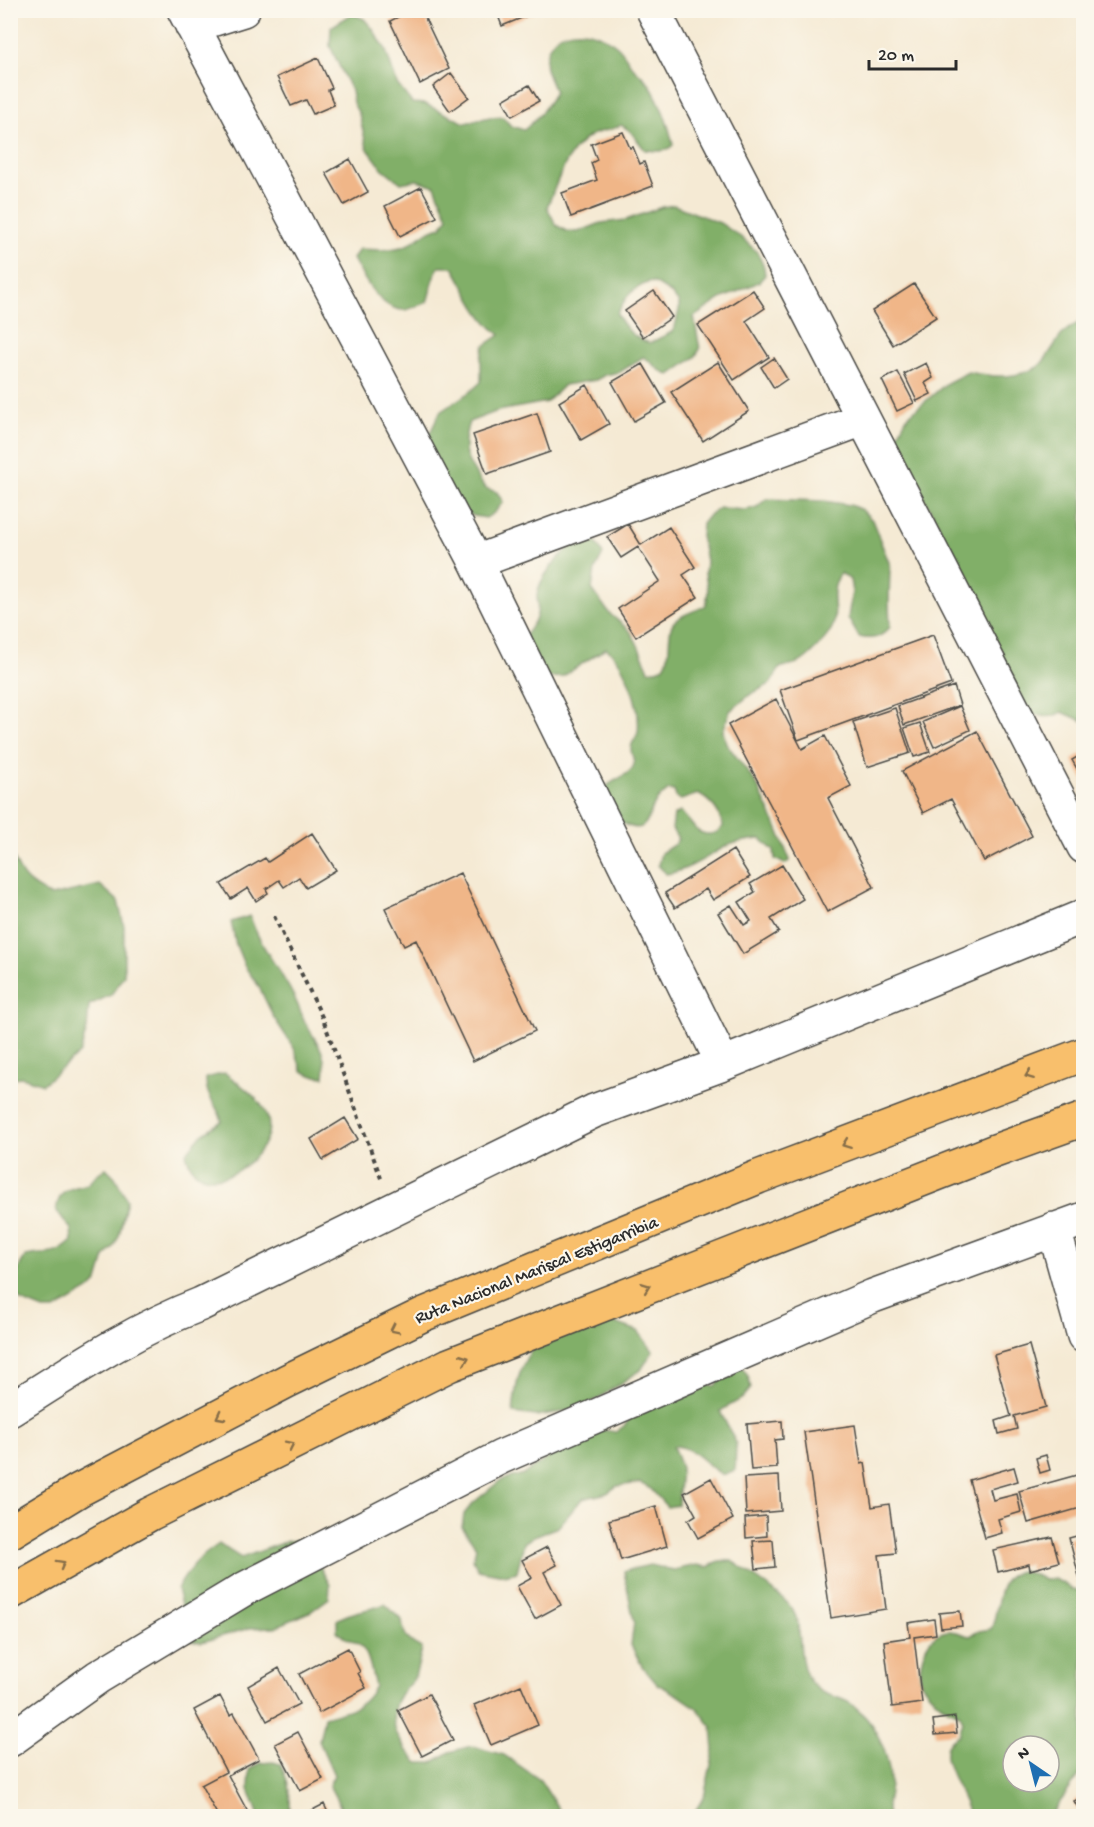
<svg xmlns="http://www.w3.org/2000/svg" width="1094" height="1827" viewBox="0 0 1094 1827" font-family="'Gochi Hand',sans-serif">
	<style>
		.forest { fill: #81af68; stroke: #566d4a; stroke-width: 1.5; fill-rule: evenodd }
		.building { fill: #f0b688 }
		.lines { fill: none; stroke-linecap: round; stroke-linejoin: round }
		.minor-casing { stroke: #494844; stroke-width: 36 }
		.highway-casing { stroke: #494844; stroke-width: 36 }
		.path { stroke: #494844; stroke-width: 4; stroke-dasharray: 4.5 4.5; stroke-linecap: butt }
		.minor { stroke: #fff; stroke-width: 33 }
		.highway { stroke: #f8bf6c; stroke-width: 33 }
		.oneway { stroke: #876e48 }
		.labels { text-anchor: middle; stroke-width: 4.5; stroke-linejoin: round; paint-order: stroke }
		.street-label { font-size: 18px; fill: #2b2b2b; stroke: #fbf7ec }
	</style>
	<rect width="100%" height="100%" fill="#fbf7ec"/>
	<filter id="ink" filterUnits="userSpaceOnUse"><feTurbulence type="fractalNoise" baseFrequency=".0167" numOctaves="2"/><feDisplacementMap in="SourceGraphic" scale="12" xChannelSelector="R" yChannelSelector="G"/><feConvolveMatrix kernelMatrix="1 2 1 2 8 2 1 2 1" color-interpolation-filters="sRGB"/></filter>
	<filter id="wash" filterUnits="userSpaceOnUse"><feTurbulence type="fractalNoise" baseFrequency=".008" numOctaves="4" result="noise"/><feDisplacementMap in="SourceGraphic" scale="24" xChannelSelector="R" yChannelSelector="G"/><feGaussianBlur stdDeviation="1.35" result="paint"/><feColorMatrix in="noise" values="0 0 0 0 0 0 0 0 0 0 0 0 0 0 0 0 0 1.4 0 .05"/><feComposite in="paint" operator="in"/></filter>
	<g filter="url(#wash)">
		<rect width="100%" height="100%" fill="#f5ead4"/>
		<path class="forest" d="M352,14L364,19L372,28L385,48L397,84L412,103L425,104L465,123L490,117H503L511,126L524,130C538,119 546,107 555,92C551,81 543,69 546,57C553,20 596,28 617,46C623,51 627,59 631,65C637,72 645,78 650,85C661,104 669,125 673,145C665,153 656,151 645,150L630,131L621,125C612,131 599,130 590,136C565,151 558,182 547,207L556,225L566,231L578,232L601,223L626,220L662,207L674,205L720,223L742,238L757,252L764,267L765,275L759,282L721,299L694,317L700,349L695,357L670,375C658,373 654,362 643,357L620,372L605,375L596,380L564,385L547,402L498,411L469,422C459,454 468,463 485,488L497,492L503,502L495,512L486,518L474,516L440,502L423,460L429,435L440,412L471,391L481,382V358L484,346L500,335C478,318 467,290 453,267H439C431,278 432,289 427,302C421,304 412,309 405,310C380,311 363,277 353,259L359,249C374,250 393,251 407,245C419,238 427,230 441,227L448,217L435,186L417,180L401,183L382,168L367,148L359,114L353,103L351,91L330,46L331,27ZM649,282L655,283L671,293L679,303V310L675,327L672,332L650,343C633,338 626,329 617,314C627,295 629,291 649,282Z
			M1083,321V721L1062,712C1051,719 1040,717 1029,712L970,600L971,585L954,574L938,523L915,483L907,460L895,440L907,417L947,383L968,372C989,376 1008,379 1029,371C1033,369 1038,368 1041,364C1058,345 1056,332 1083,321Z
			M766,499L824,501L850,505L862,510L872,520L890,565L889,603L890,627C881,638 873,640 859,637L848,618L852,592L850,580L841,573C828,592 837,602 834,622C832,634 812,654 802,661C796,665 787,665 780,668L770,684L751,694L730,711L723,731L726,743L756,783L777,827L790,860L785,864L775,859L774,851L761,839C749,840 733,842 723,848C705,858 687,871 666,874L658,865L661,853L675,844L678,839L672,829L674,815L680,812C692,820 693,835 711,834C717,833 719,831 723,826C720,811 711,801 698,794L681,800L676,797L674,791L669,790C665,793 660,796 657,800C645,818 650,838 620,822L606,795L607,786C615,779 628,776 633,767C636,761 631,755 631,749C631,742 637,738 638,732C641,707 626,663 606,648L562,677L542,678L514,649C522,639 531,629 536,618C540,607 535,599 538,590C544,571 570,542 588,536L593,538L603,554L595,570L592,589L609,613L630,631L636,641L649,670C678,674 664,637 673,623C678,615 697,611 706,605L708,591L705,573L706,561L701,536L702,524L710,514L720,508L745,510L757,507Z
			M11,851C21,878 26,883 51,896L100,885L118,901L124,926V975L111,995L89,1005L87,1029L80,1053L43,1084L22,1077L11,1078Z
			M250,916C259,945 278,967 292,993C297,1002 301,1013 305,1022C316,1043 328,1052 324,1077L313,1076L302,1071L294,1048L274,1018L258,985L245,967L236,945L231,922Z
			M225,1073C239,1084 261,1098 267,1116C282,1155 199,1211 186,1153L202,1134L222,1121C217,1104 205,1097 206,1078Z
			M106,1168L115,1177L127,1200L119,1236L113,1248L105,1257L98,1281L89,1290L55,1310H43L21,1301L14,1292C15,1278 17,1268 26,1256C47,1251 53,1259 72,1241L71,1229L56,1210C60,1188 69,1189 88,1184L96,1175Z
			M575,1316L615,1323L638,1331L653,1351L641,1370L582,1409L536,1416L513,1413C515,1389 519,1362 537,1344C547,1333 563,1325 575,1316Z
			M741,1366L748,1376L751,1388L743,1398L720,1411L736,1443L735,1470L723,1475C705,1465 694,1446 673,1446L681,1468L678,1505L667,1507L651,1489L640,1483L617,1486L607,1493L582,1499L558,1527L534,1536L524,1543L517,1572L504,1575L478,1570L473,1559L476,1547L462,1527L464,1514L473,1503L501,1480L524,1474L581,1436L603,1430L616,1432L625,1425L632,1415L703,1384L715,1386L723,1375Z
			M300,1540L313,1541L318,1563L330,1585L329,1598L310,1612L275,1627L250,1628L202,1642L190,1640L177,1589C191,1566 197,1559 219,1544L241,1558L288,1541Z
			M719,1561H732C744,1569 787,1599 792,1609C796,1615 798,1625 799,1631C801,1647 800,1661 807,1676C818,1698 833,1693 848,1702C874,1718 891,1755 890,1785C889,1796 885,1805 888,1816H692L704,1797L714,1751L712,1727L697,1708L678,1695L657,1684L642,1666L631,1645L634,1622L624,1571L650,1565L674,1570L697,1565L708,1567Z
			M1021,1571L1033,1574L1043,1579H1055L1072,1589L1083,1591V1770L1050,1816H969C965,1791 926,1749 959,1735L963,1721L960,1714C940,1706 935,1700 921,1683C918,1664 924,1635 947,1631C955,1630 963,1635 970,1636L979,1631L991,1629C1000,1611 994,1576 1021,1571ZM1013,1746H1049V1782H1013Z
			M385,1604L402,1620C403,1635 408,1642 422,1648C420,1657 418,1668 415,1676C412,1684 404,1688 400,1695C384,1720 400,1745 418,1763H432L450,1752L471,1746L504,1755L540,1780L563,1816H341L340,1806L329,1785L334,1775L319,1741L324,1717C347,1710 363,1710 375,1686C371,1673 370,1652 358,1644C350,1639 345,1640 337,1631V1620C352,1610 369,1611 385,1604Z
			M273,1762L280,1764C289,1781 292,1797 289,1816H259L249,1789L250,1769L261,1763Z"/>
		<g id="blocks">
			<path class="building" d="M412,10H421L449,69L420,84L390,21Z
				M496,10H539V11L502,26Z
				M318,58L332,88L328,90L334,105L313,114L306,100L291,106L277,77Z
				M451,73L469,97L450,111L433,87Z
				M529,85L539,101L512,116L503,100Z
				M623,132L630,148L633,147L640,164L644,162L653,186L571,217L562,193L597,180L591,163L597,160L591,144Z
				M350,159L368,192L344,205L326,173Z
				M421,187L437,217L400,236L385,206Z
				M914,284L936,317L893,345L872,311Z
				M753,290L765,308L746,321L769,357L734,380L698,325Z
				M654,291L672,317L643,337L625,311Z
				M774,358L787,379L774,388L761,367Z
				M718,362L749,411L703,441L671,392Z
				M926,363L933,378L925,383L931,394L917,401L904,374Z
				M643,364L666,403L634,421L612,382Z
				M898,372L914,403L897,411L882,380Z
				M587,385L609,424L581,440L559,402Z
				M537,413L550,452L487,474L473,435Z
				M628,524L641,545L669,527L695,567L683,575L698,597L636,637L618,609L660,581L638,547L621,558L607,537Z
				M933,635L951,684L798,740L780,690Z
				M954,686L960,705L904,725L898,706Z
				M776,699L802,749L825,736L851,786L828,798L874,887L827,912L728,725Z
				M960,706L970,730L934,747L923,722Z
				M895,708L910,753L867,767L853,722Z
				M920,723L930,752L914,757L904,728Z
				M977,731L1032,836L984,861L951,799L923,813L902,771Z
				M1084,753V781L1072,760Z
				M312,833L336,870L306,888L299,877L284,887L279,880L266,889L268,893L256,901L248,888L231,899L221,884L265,858L268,862Z
				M733,850L750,877L713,900L706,889L675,908L665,893Z
				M782,865L803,899L771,919L779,932L743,954L718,913L731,905L744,925L751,921L739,902L755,892L750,884Z
				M460,873L535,1031L473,1061L416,940L404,946L385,908Z
				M345,1118L358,1139L323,1160L311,1139Z
				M1029,1345L1046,1407L1014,1416L1017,1429L999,1434L996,1421L1011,1416L994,1355Z
				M782,1421L783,1439L775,1440L777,1468L751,1470L747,1424Z
				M855,1425L861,1464L865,1463L872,1507L889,1504L896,1553L879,1555L886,1609L831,1618L804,1432Z
				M1046,1455L1050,1470L1040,1473L1036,1458Z
				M1014,1467L1018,1481L990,1489L993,1500L1017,1494L1021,1512L998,1519L1002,1533L985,1538L969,1480Z
				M1084,1473V1507L1028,1523L1019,1491Z
				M779,1476L781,1511L746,1514L744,1478Z
				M711,1478L733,1519L698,1538L688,1520L696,1515L684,1493Z
				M656,1506L667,1546L621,1560L609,1520Z
				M766,1516L767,1536L746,1538L745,1518Z
				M1084,1534V1583L1081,1584L1069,1538Z
				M1052,1537L1059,1562L1030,1570L1029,1564L998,1572L993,1550Z
				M773,1540L775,1567L756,1569L753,1541Z
				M547,1547L557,1565L544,1572L561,1605L535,1619L517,1586L532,1578L522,1560Z
				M960,1611L962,1626L941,1628L939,1613Z
				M934,1619L936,1634L914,1637L922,1703L892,1707L884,1641L910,1637L908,1623Z
				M348,1648L360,1672L358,1673L366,1688L319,1713L299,1674Z
				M279,1668L299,1704L267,1721L248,1686Z
				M521,1685L538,1725L491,1745L474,1705Z
				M429,1694L453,1740L422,1756L398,1710Z
				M220,1696L230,1715L234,1713L259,1759L228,1775L250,1816H218L201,1785L226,1772L194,1710Z
				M955,1717L957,1733L935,1735L933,1720Z
				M298,1732L323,1779L300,1791L275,1744Z
				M1084,1796V1816H1083L1074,1801Z
				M324,1804L329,1815L327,1816H301Z"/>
		</g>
	</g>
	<g filter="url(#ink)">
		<use href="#blocks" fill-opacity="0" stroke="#494844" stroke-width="1.5"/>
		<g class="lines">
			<defs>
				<path id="minor" d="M184,10L476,562
					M653,10L1084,847
					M192,26L243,10
					M723,1064L476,562L863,419
					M1054,1229L1084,1336
					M10,1410C72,1371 133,1330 201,1304L594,1111L723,1064L1084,916
					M10,1740L98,1677L244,1589L501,1457L873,1296L1084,1219"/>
				<path id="highway" d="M10,1532L79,1490L287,1381L422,1315L758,1177L1084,1054
					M10,1593L150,1514L449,1365L995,1151L1084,1119"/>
			</defs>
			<use href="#minor" class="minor-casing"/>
			<use href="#highway" class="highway-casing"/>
			<path class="path" d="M274,916L323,1019L382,1181"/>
			<use href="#minor" class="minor"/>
			<use href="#highway" class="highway"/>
		</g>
		<defs><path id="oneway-chevron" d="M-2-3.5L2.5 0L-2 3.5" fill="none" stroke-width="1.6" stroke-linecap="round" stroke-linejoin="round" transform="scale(1.5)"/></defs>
		<g class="oneway">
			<use href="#oneway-chevron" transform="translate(1029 1075) rotate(159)"/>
			<use href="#oneway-chevron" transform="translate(846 1144) rotate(159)"/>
			<use href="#oneway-chevron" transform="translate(646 1287) rotate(-21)"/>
			<use href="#oneway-chevron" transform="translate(394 1329) rotate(154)"/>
			<use href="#oneway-chevron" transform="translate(465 1359) rotate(-22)"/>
			<use href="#oneway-chevron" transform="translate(220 1416) rotate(152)"/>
			<use href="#oneway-chevron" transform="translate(290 1445) rotate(-26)"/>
			<use href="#oneway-chevron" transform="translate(61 1564) rotate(-29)"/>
		</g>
	</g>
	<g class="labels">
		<g class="street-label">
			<text transform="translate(536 1269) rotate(-22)" y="6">Ruta Nacional Mariscal Estigarribia</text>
		</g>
	</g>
	<rect width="1094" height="1827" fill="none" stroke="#fbf7ec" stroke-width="36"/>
	<g transform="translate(1031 1764) rotate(325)"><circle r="28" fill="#fbf7ec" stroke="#a8a59f" stroke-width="1.5"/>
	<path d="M0-4.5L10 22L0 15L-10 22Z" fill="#1f6fb2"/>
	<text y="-9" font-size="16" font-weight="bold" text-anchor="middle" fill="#2b2b2b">N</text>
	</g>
	<path d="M869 60v9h87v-9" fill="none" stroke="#2b2b2b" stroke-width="3"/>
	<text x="878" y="60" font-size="18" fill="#2b2b2b" stroke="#fbf7ec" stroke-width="4.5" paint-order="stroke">20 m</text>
</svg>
